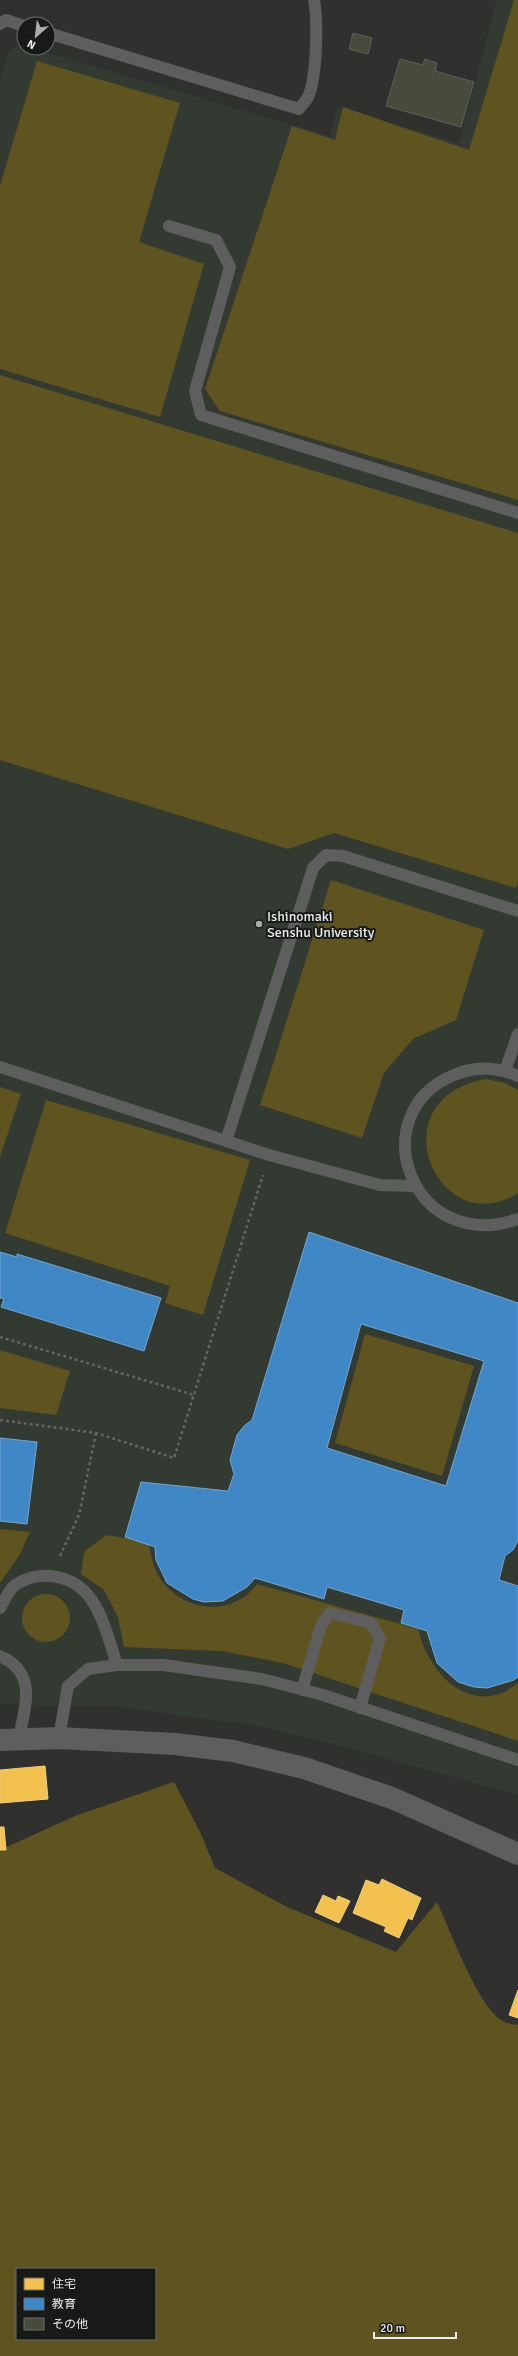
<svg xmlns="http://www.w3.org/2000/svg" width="518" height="2356" viewBox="0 0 518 2356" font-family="Signika,'Noto Sans JP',sans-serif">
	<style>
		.built { fill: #333a32 }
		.green { fill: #5f5420; fill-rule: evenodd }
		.homes { fill: #f2c14e; stroke: #f0ce7d }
		.schools { fill: #3f88c5; stroke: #73a7d0; fill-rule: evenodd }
		.building { fill: #484b3c; stroke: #5e5e5d }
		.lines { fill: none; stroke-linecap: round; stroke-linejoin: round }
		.path { stroke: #646564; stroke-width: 2.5; stroke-dasharray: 3 3; stroke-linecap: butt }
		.service { stroke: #5e5e5e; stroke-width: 12 }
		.tertiary { stroke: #5e5e5e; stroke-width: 22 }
		.poi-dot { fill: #aaaca9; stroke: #181a18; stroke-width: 1.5 }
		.labels { text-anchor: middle; stroke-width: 4; stroke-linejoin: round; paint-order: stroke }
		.poi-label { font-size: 14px; fill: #eceeeb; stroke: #181a18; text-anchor: start }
	</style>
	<rect width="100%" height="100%" fill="#30312f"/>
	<path class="built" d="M497,0H518V1795L345,1747L259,1726L121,1707L0,1704V81L9,50L22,45L24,48H32L330,136L337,108L459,143Z"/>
	<path class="green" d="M514,0H518V500L220,411L205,389L292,126L335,140L343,107L469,150Z
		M37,61L180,103L139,242L204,264L160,417L0,369V186Z
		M0,375L518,533V882L516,888L334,833L288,849L0,760Z
		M331,880L484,930L456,1020L413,1039L384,1073L362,1138L260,1105Z
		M485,1079L505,1083L518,1090V1193C439,1244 375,1100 485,1079Z
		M0,1087L21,1094L0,1157Z
		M46,1100L250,1160L203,1315L165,1303L170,1286L5,1233Z
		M365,1334L474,1366L442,1476L335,1443Z
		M0,1350L70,1371L56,1415L0,1408Z
		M0,1529L30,1532L19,1556L0,1583Z
		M106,1535L131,1539L149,1545C151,1556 153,1566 158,1575C179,1611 231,1620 257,1584L418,1629C426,1665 459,1709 502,1693C508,1691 513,1686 518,1683V1741L283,1663L222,1651L124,1647L118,1617L104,1590L81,1574L84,1552Z
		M22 1618a24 24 0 1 1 48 0a24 24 0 1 1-48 0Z
		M174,1782L201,1834L215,1868L287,1907L396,1952L437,1902C449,1928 479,2009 503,2021C507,2024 513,2024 518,2025V2356H0V1850L75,1816ZM17,2269H155V2339H17Z"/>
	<path class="homes" d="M45,1766L48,1799L0,1803V1770Z
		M0,1827H4L6,1850H0Z
		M382,1879L421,1898L412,1920L408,1918L399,1938L384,1931L386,1927L353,1913L366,1880L379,1885Z
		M323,1895L336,1901L338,1896L350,1901L339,1923L315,1912Z
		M518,1990V2018L509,2015Z"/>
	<path class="schools" d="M309,1232L518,1303V1541L513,1550L505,1556L499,1580L518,1586V1677L514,1680L487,1688L474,1687L458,1682L437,1663L427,1631L401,1623L404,1610L327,1587L324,1599L255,1578L247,1587L223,1601L204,1602L193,1599L167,1583L156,1560L155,1547L125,1537L141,1482L228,1491L234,1474L230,1460L237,1435L244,1426L252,1420ZM361,1324L484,1361L446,1486L327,1448Z
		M0,1252L17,1257V1254L161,1298L144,1351L1,1307L4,1299L0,1298Z
		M0,1438L37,1442L27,1524L0,1521Z"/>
	<path class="building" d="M353,33L372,38L368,54L349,49Z
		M400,59L423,65L425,59L437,63L435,71L474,82L461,127L386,106Z"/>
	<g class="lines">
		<path class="path" d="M0,1337L194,1395
			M0,1420L96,1433L174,1458L263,1175
			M60,1556L79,1515L96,1433"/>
		<path class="service" d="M0,24L6,20L24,26
			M48,33L299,109C302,105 306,101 308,97C317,78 318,20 314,0
			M169,226L216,240L230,267L195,391L201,415L518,513
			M0,1067L269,1155L380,1185L415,1186
			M505,1071L518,1034
			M518,1076C497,1067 475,1066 454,1075C361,1113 411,1256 518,1219
			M226,1141L313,868L326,855L343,856L518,911
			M0,1608C4,1601 9,1590 15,1585C40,1569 73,1574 91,1599C104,1618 110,1643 117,1665
			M0,1656C38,1673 25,1706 19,1738
			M302,1690L321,1626L330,1613L371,1623L380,1638L360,1708
			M59,1738L68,1686L88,1669L117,1665H163L262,1679L323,1695L518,1760"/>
		<path class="tertiary" d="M0,1740L59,1738L175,1744L233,1751L304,1768L392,1798L518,1854"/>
	</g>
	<circle class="poi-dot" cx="259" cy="924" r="4"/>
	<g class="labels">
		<g class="poi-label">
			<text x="267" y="921">Ishinomaki<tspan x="267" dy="16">Senshu University</tspan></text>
		</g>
	</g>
	<rect x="16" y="2268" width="140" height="72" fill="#181a18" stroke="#6d6f6c"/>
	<rect x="24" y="2278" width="20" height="12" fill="#f2c14e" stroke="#6d6f6c"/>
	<text x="52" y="2288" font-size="12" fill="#eceeeb">住宅</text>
	<rect x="24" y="2298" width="20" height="12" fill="#3f88c5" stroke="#6d6f6c"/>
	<text x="52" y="2308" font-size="12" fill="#eceeeb">教育</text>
	<rect x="24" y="2318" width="20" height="12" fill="#484b3c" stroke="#6d6f6c"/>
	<text x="52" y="2328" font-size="12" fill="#eceeeb">その他</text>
	<g transform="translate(36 36) rotate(208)"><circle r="19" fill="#181a18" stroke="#6d6f6c"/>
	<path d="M0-3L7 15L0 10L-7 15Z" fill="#aaaca9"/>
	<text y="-6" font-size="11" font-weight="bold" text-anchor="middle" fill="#eceeeb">N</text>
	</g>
	<path d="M374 2332v6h82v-6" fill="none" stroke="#eceeeb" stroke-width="2"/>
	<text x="380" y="2332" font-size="12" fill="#eceeeb" stroke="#181a18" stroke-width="3" paint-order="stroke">20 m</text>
</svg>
